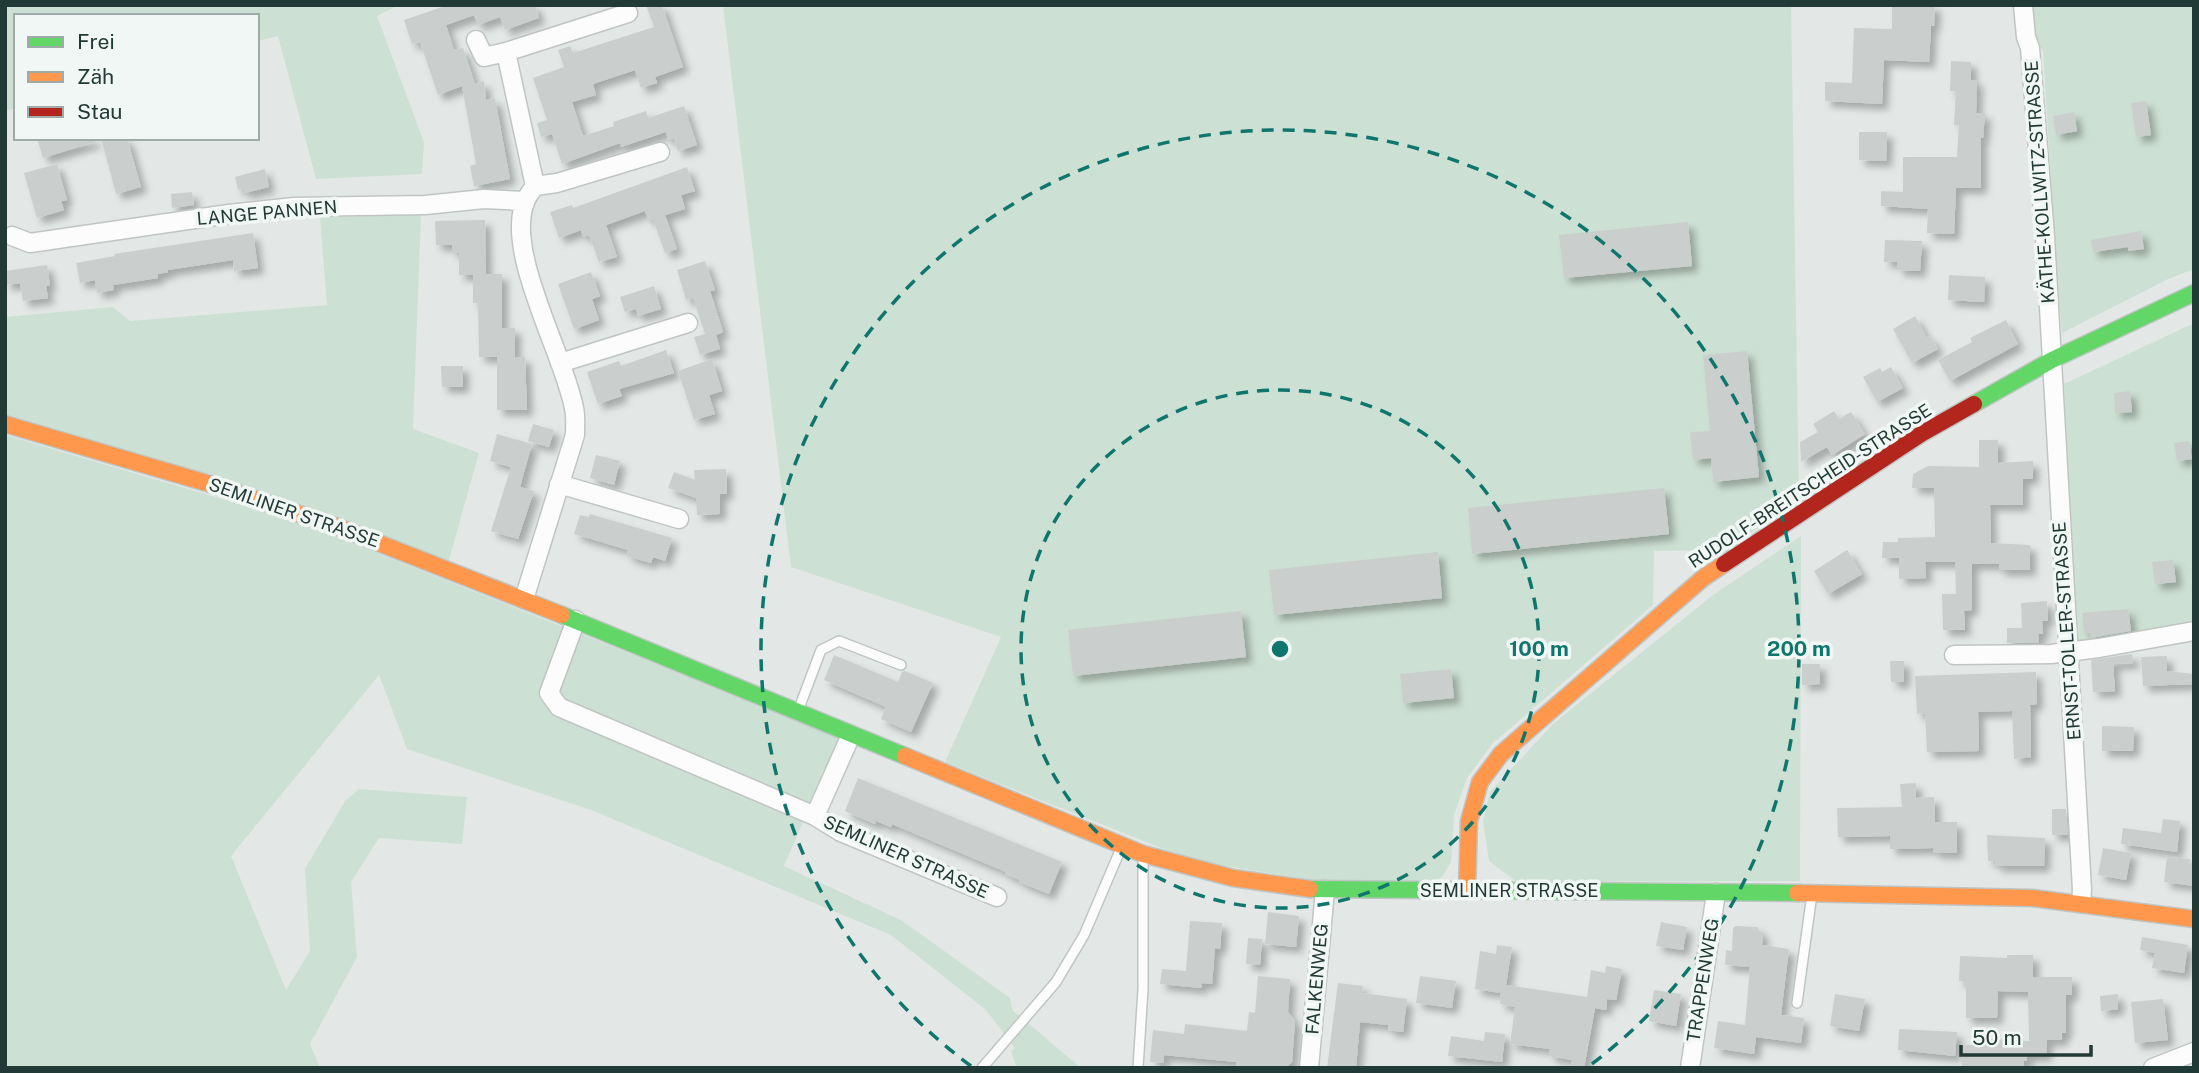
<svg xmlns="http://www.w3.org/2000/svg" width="2199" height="1073" viewBox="0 0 2199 1073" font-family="'Public Sans',sans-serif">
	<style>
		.green { fill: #cde0d4 }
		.building { fill: #cacfcd; filter: url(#shadow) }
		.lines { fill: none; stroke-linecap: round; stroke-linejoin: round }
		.lane-casing { stroke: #c0c5c3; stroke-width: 12 }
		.street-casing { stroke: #c0c5c3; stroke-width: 21 }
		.fast-casing { stroke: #bfc5c3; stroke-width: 19 }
		.slow-casing { stroke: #bfc5c3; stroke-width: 19 }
		.jam-casing { stroke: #bfc5c3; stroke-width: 19 }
		.lane { stroke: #fbfcfb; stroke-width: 9 }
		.street { stroke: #fbfcfb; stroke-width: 18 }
		.fast { stroke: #63d668; stroke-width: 16 }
		.slow { stroke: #ff974d; stroke-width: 16 }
		.jam { stroke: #b3261e; stroke-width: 16 }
		.ring { fill: none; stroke: #0f766e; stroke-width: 3.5; stroke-dasharray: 12 9 }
		.labels { text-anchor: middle; stroke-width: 7; stroke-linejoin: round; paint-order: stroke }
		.street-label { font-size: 18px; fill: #223a35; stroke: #f1f7f4 }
		.centre { fill: #0f766e; stroke: #f1f7f4; stroke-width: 3.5 }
		.ring-label { font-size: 21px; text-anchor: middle; font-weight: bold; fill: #0f766e; stroke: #f1f7f4; stroke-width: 7; stroke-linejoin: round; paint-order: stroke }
	</style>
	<defs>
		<filter id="shadow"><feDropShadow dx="6" dy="6" stdDeviation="3.5" flood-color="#0004"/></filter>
	</defs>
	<rect width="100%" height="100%" fill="#e3e8e6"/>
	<path class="green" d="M5,5H399L377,16L424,142L422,174L316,179L278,36L257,41V16H16V108L5,111Z
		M723,5H1791L1799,501L1724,550L1654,551L1653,605L1492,744L1467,778L1454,815L1451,862L1442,877L1433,882L1319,881L1194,861L945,762L1001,637L791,567Z
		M2031,5H2194V269L2168,279L2062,333L2056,266L2043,50L2034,42Z
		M421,215L413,429L479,453L449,560L5,414V317L113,307L130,321L327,305L320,217Z
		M2194,323V626L2078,647L2064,384Z
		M5,435L297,521L840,737L784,866L901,920L1010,998L1013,1011L1021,1017L1006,1036L985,1009L891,935L591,810L407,749L379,675L231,856L286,990L310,951L305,869L345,801L359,789L467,797L462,844L379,838L351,882L357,957L310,1044L320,1068H5Z
		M1801,536L1800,881L1517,882L1489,861L1483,821L1490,792L1554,723L1713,595Z
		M1028,1023L1081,1068H1017L1011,1051L1015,1048L1010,1042Z"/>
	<path class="building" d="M448,5H535L539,18L505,30L500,17L478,25L474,15L446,25L454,50L463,48L475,84L484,81L486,100L495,98L510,179L474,186L470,166L476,164L462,86L438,95L420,42L412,44L404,20Z
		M646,5H662L683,67L655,77L657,83L641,88L635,70L593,84L596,95L572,102L583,136L614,126L613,122L646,111L648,118L684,106L697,145L678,151L674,138L668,140L666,132L621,147L620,143L562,164L552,134L541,137L537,123L547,120L533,78L564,67L558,50L570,46L573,53L654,27Z
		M1892,5H1935L1934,26H1931L1929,62L1884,60L1882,104L1825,101V82L1852,83L1854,28L1892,29Z
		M1951,61L1971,62V80H1977L1976,113H1985L1983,138H1981V188H1956L1954,234L1927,233L1928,209L1881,206V191L1903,192V157H1957L1959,125H1954L1956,91H1950Z
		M2146,101L2151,135L2136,137L2131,103Z
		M2074,112L2077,131L2056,135L2053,116Z
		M1859,132H1887L1886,161L1859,160Z
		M37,138H94L95,142L43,158Z
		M101,138H127L141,187L116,194Z
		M57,164L67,200L61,201L64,210L37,218L24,173Z
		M687,167L695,191L681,195L685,209L665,215L677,249L665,253L653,219L648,220L645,211L606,225L617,257L599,262L589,235L583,237L581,230L559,238L550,212L572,205L573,208Z
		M265,169L269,187L245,193L244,188L238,190L235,177Z
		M192,192L194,205L172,208L171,194Z
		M485,220L486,274H502V328H515V357H525L527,410H497V357H479L478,303H473V275H459V253H452V245H436L435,221Z
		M1688,222L1692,266L1564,278L1559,235Z
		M2141,231L2144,249L2128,251V247L2093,252L2091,240Z
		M253,233L258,268L234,271L233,260L168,270V272L158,274V278L113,285L114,290L97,293L95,280L80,283L76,263L115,256L114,254Z
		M1885,240L1922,241L1920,271L1897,270L1898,262H1884Z
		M705,261L715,290L710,291L723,332L716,335L720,349L700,355L694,337L705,334L693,298L686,300L677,270Z
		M47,265L50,285L46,286L48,298L23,301L20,283L5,285V271Z
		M591,272L600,296L592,299L599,320L574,329L558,284Z
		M1949,275L1985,277L1984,302L1948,300Z
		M654,286L661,309L638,316L636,309L625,312L620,297Z
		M1915,316L1927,338L1930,336L1938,349L1912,363L1893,329Z
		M2006,320L2018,344L1950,381L1938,360L1972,342L1970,338Z
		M666,350L674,373L619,389L622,396L598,404L587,372L619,361L621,366Z
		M1747,351L1759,477L1713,482L1711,458L1693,460L1690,432L1710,431L1703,355Z
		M712,359L722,391L709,395L715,414L694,420L678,371Z
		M441,366H463V387H442Z
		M1891,367L1903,388L1877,402L1863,377L1880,368L1882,372Z
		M2130,391L2132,412L2115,413L2114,393Z
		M1834,411L1839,419L1851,412L1865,434L1832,455L1827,447L1801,462L1800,442L1818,432L1813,424Z
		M533,424L554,430L549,447L528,441Z
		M497,434L532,444L520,487L534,491L518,539L491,531L511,467L490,461Z
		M1979,440H1998V463L2033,461V478L2023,479V505H1990L1991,543L2030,545V570H1999V564H1972V610L1964,611L1965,630H1943L1942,594H1956L1955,562H1925L1926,578L1899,579V558H1882L1883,542H1898V538L1935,537L1934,488H1912L1913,474L1928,466L1979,467Z
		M2189,441L2192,459L2177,461L2174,443Z
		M596,455L620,461L614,485L590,478Z
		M726,469L727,494H720V514L697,515L696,498L668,488L674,472L695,480L694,470Z
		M1664,488L1669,534L1472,554L1468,508Z
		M590,514L672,538L665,561L653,557L651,563L627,556L628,550L574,534L580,515L589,517Z
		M1847,550L1862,574L1828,594L1814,571Z
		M1438,552L1442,598L1274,615L1269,570Z
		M2173,560L2176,582L2155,584L2152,562Z
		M2047,601L2048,621H2042L2043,634H2038L2039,643H2007V628H2022L2021,603Z
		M2128,609L2131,631L2090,638V633H2084L2082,613Z
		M1241,611L1246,657L1073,676L1068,630Z
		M2132,654L2133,663L2113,664L2115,691L2093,692L2091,660Z
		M834,655L898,682L902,672L905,671L933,683L911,732L881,719L886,707L824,680Z
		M2167,656V671L2194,674V684L2143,686L2141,657Z
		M1890,661H1904V682H1891Z
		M1802,664H1820V684L1802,685Z
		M1451,669L1454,698L1403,703L1400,674Z
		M2036,672L2037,704L2030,705L2031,757L2014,759L2012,711L1978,712L1979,751L1927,752L1925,713L1917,714L1915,676Z
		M2102,726L2134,727L2133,751H2102Z
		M858,778L1062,862L1049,894L1019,882L1020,880L1005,874L1006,872L892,824L891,827L876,821L875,824L845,811Z
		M1916,783V798L1934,797L1935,822H1957V853L1933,852V848L1890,849V836L1838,837L1837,808L1902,807L1900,784Z
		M2052,809H2066L2068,835H2052Z
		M2163,819L2180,821L2177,852L2121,844L2123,828L2161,833Z
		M1987,835L2045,838L2044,866H1996L1995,861H1988Z
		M2103,848L2131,853L2126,880L2098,875Z
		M2167,857L2190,859L2189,865L2194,866V886L2164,882Z
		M1268,912L1299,916L1296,947L1265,944Z
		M1190,921L1222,923L1220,949L1215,948L1212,984L1202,983L1201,988L1160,984L1162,969L1186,971Z
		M1661,922L1687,927L1683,950L1656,946Z
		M1736,926L1758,927V932H1763L1762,945L1789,949L1781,1015L1804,1018L1801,1043L1756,1037L1754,1054L1714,1048L1718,1021L1745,1025L1750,967L1725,965L1726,950L1732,951L1733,928Z
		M2142,937L2188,945L2184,973L2152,968L2155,953L2140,950Z
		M1248,938L1262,939L1260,965L1246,964Z
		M1497,945L1512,947L1506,985L1587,997L1591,970L1605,973L1606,966L1622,969L1616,1000L1607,999L1606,1010L1595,1008L1584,1068H1571L1572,1060L1549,1056L1550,1049L1510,1044L1515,1007L1500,1004L1501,993L1475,989L1480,951L1496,954Z
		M2007,955H2033V977H2072V995H2066V1033H2062V1040H2047L2046,1055L2027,1056V1061H2024V1068H1962V1045H1988V1039L2029,1041L2028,992L1998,991L1997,1018H1966V982L1959,981L1960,956L2007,958Z
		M1258,976L1290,979L1288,1012L1295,1021L1292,1062L1285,1068H1236V1062L1164,1055L1163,1063L1150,1062L1153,1030L1184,1034L1185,1024L1247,1031L1249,1012L1255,1013Z
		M1420,976L1456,981L1452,1008L1416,1003Z
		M1338,983L1363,986L1362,993L1407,999L1403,1032L1388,1030V1025L1360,1022L1356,1068H1327Z
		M1654,990L1681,994L1676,1026L1649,1021Z
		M1835,994L1865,999L1859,1031L1830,1026Z
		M2118,994V1009L2101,1011L2100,996Z
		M2163,999L2168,1040L2135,1043L2131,1002Z
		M1899,1029L1957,1032L1955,1056L1898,1050Z
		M1485,1032L1505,1034L1502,1062L1448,1056L1451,1036L1484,1041Z"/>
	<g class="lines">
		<defs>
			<path id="lane" d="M798,711L821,650L839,641L901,665
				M1797,1003L1812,894
				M982,1068L1056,982L1084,935L1122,846
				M1138,1068L1143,989V856"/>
			<path id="street" d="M2023,5L2026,37L2030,48L2045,237L2082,890L2081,903
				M476,40L484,57L506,52
				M535,186L557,183L660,152
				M12,236L30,243L229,214L294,207L425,205L484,199L525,201
				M560,363L688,323
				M559,484L679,519
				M524,599L575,435C575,426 576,416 574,408C564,354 503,249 526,200C528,195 532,190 535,186L506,52L628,13
				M576,620L549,693L559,707L815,816L841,832L997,897
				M1954,655L2051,654L2099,648L2194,631
				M815,816L851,735
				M1309,1068L1325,890
				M1690,1068L1716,893
				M2153,1068L2194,1052"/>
			<path id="fast" d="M1974,404L2052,360L2194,293
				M562,615L905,756
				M1310,889L1797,893"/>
			<path id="slow" d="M5,424L210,484L338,527L562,615
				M905,756L1143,854L1233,878L1310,889
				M1467,891L1469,821L1480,782L1501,754L1703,578L1724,564
				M1797,893L2032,898L2194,919"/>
			<path id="jam" d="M1724,564L1921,434L1974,404"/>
		</defs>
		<use href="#lane" class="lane-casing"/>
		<use href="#street" class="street-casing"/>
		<use href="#fast" class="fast-casing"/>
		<use href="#slow" class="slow-casing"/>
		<use href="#jam" class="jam-casing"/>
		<use href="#lane" class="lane"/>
		<use href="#street" class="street"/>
		<use href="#fast" class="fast"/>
		<use href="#slow" class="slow"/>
		<use href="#jam" class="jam"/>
	</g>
	<g class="ring">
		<circle cx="1280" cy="649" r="259"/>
		<path d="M971 1066A519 519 0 1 1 1589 1066"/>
	</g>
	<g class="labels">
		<g class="street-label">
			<text transform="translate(2040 182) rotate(-94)" y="6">KÄTHE-KOLLWITZ-STRASSE</text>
			<text transform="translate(267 213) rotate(-5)" y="6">LANGE PANNEN</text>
			<text transform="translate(1810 486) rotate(-33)" y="6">RUDOLF-BREITSCHEID-STRASSE</text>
			<text transform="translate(294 513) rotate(19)" y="6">SEMLINER STRASSE</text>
			<text transform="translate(2067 631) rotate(-94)" y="6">ERNST-TOLLER-STRASSE</text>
			<text transform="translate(906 857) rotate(24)" y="6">SEMLINER STRASSE</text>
			<text x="1509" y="897">SEMLINER STRASSE</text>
			<text transform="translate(1317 979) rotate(-85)" y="6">FALKENWEG</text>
			<text transform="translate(1703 980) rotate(-81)" y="6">TRAPPENWEG</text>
		</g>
	</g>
	<circle cx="1280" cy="649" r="10" class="centre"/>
	<g class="ring-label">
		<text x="1539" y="656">100 m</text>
		<text x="1799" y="656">200 m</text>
	</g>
	<rect width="2199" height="1073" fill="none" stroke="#223a35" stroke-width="14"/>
	<rect x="14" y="14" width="245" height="126" fill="#f1f7f4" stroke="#9eaba8" stroke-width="2"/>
	<rect x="28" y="37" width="35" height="10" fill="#63d668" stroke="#9eaba8" stroke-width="2"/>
	<text x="77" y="49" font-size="21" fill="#223a35">Frei</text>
	<rect x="28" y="72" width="35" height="10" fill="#ff974d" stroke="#9eaba8" stroke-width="2"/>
	<text x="77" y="84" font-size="21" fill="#223a35">Zäh</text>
	<rect x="28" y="107" width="35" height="10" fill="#b3261e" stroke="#9eaba8" stroke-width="2"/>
	<text x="77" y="119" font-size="21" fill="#223a35">Stau</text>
	<path d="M1961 1045v10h130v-10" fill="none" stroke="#223a35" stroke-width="3.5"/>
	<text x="1972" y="1045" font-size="21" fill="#223a35" stroke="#f1f7f4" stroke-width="5" paint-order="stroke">50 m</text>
</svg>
